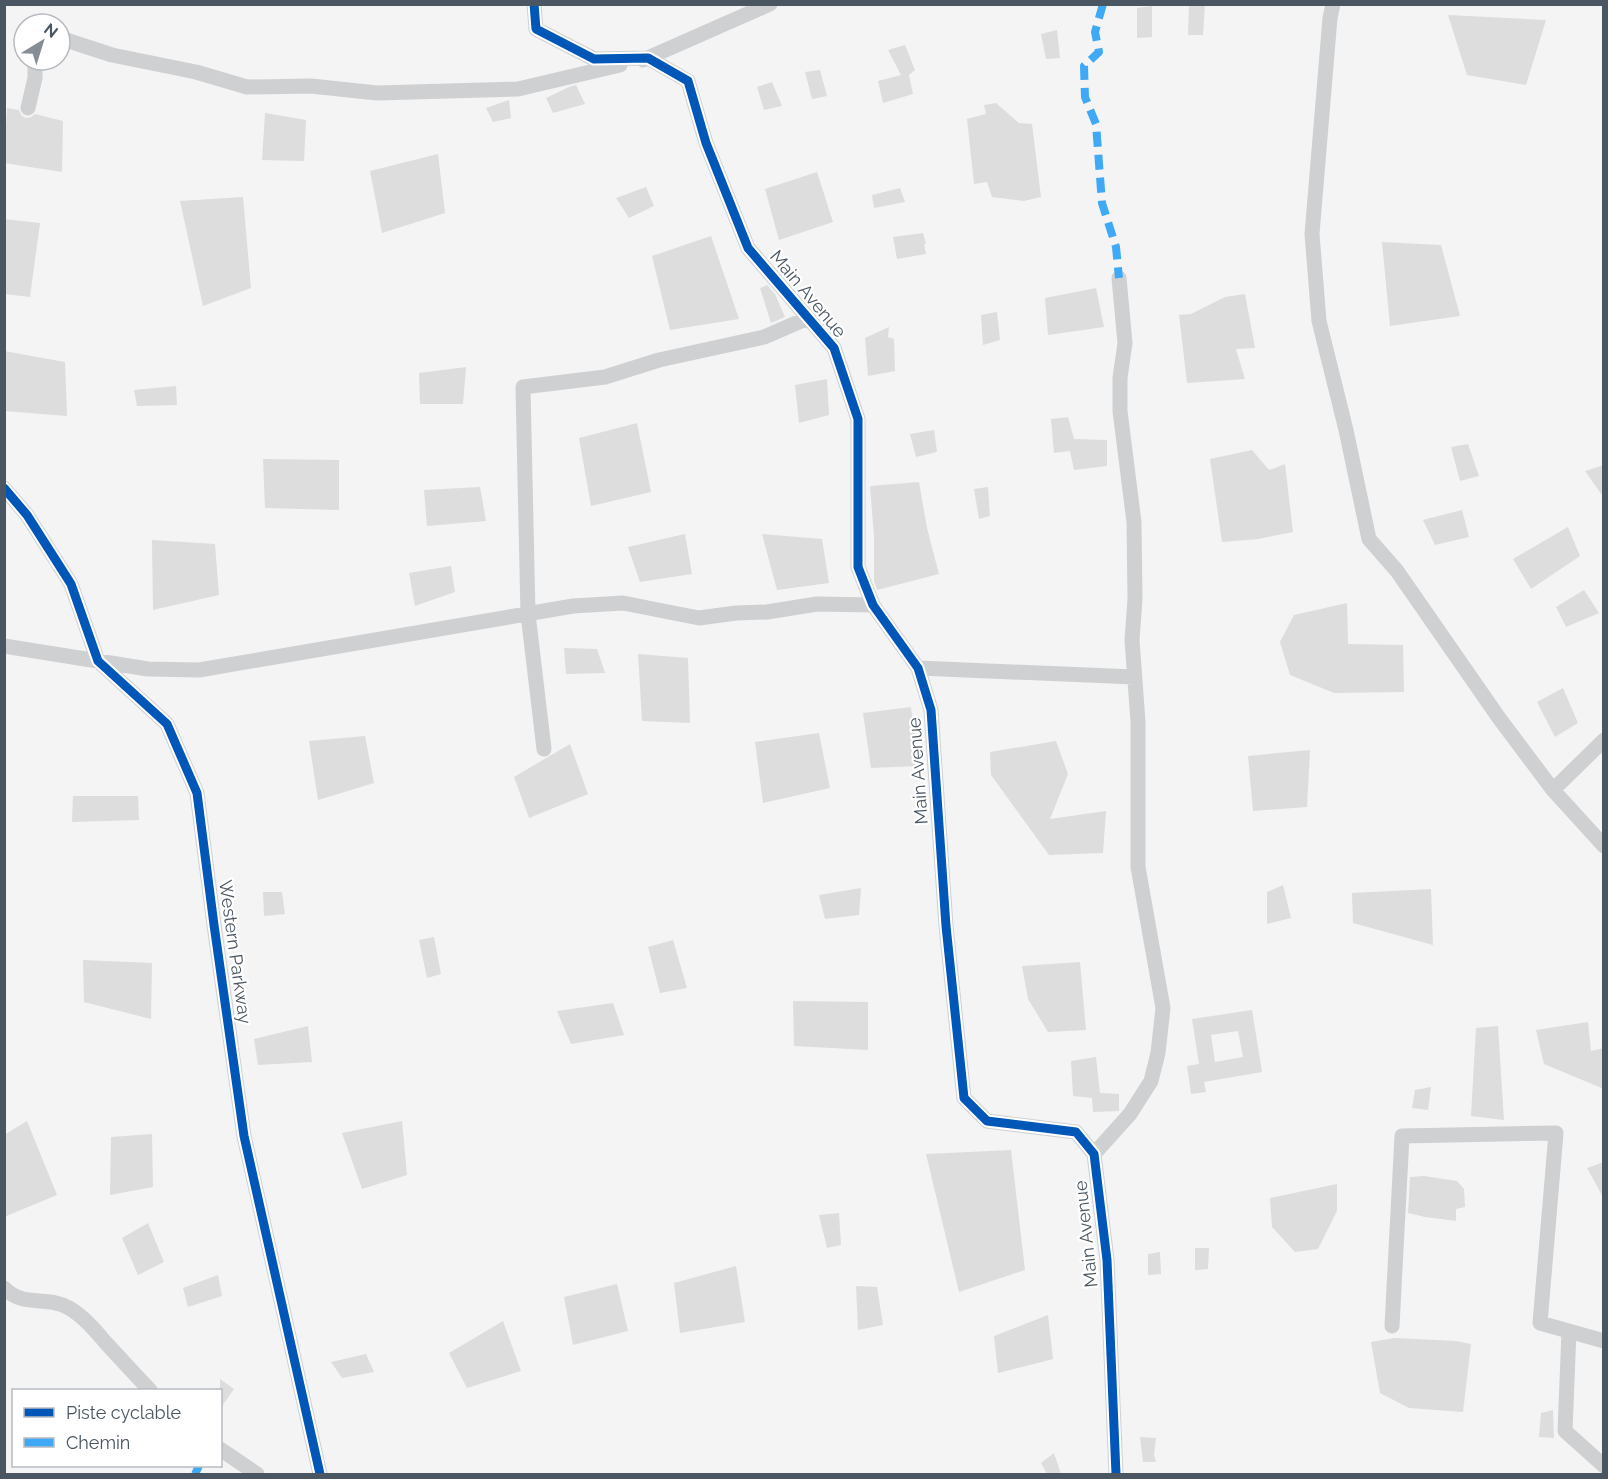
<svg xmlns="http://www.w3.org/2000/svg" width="1608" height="1479" viewBox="0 0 1608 1479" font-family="Raleway,sans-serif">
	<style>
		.building { fill: #ddddde; fill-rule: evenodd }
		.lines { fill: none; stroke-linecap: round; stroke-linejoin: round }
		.street { stroke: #ced0d2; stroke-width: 15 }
		.quiet { stroke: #3fa9f5; stroke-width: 8; stroke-dasharray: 15 8; stroke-linecap: butt }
		.cycleway-casing { stroke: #fff; stroke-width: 13 }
		.cycleway { stroke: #0057b8; stroke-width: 9 }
		.labels { text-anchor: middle; stroke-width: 4.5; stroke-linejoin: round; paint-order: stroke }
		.street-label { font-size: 18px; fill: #4a5661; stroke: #fff }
	</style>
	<rect width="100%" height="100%" fill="#f4f4f4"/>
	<path class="building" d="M1189,4H1205L1203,35H1188Z
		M1152,6V37L1137,38V8Z
		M1448,15L1546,20L1526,85L1467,75Z
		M1057,30L1060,58L1046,59L1041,34Z
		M905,45L915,70L909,75L913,94L883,103L878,81L901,75L888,50Z
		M820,70L827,96L812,99L805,72Z
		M772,82L782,106L764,110L757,87Z
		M576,85L585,104L553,113L546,98L569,87Z
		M509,100L511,118L493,122L486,108Z
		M996,103L1019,123L1032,124L1041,197L1024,201L992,197L987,182L974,184L967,119L986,114L984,105Z
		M7,108L19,110L21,115L26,118L31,117L35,114L63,121L62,172L4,163Z
		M265,113L306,120L304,161L262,160Z
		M438,154L445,213L382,233L370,171Z
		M817,172L833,222L779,240L765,189Z
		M646,187L654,206L629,218L616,198Z
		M900,188L905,202L874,208L872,195Z
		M243,197L251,288L203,306L180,201Z
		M4,219L40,223L30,297L4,294Z
		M923,233L926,244H924L926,254L897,259L893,237Z
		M711,236L739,319L670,330L652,256Z
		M1382,242L1441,245L1460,316L1390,326Z
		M767,285L775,294L785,317L771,323L760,288Z
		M1096,288L1104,327L1048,335L1045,298Z
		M1245,294L1255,348L1236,349L1245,379L1187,383L1179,315L1191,314L1225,297Z
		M997,312L1000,340L983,345L981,315Z
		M889,327L888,337L894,339L895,371L868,376L865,338Z
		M4,351L65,362L67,416L4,411Z
		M466,367L463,404H420L419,373Z
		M827,379L829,415L799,423L795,385Z
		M176,386L177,405L137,406L134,390Z
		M1068,417L1074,439L1107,440V466L1074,470L1070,451L1054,453L1051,419Z
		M637,423L651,492L591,506L579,438Z
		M934,430L937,452L916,457L910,434Z
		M1468,444L1479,476L1460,481L1451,447Z
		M1252,450L1269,470L1285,464L1293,532L1258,539L1222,542L1210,459Z
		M263,459L339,460V510L265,508Z
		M1604,465V498L1585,471Z
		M919,482L927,528L939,574L877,590L874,581V537L870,486Z
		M480,487L486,521L427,526L424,490Z
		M988,487L990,516L979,519L974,489Z
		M1462,510L1469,537L1435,545L1423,520Z
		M1568,527L1580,556L1531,589L1513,559Z
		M685,534L692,574L640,582L628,547Z
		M762,534L822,539L829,583L777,590Z
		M152,540L215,544L219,595L153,610Z
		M451,566L455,592L415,606L409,573Z
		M1584,590L1599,613L1566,627L1556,607Z
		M1347,603L1348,644L1403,645L1404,692L1334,693L1290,675L1280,642L1294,615Z
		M564,648L597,649L605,673L566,674Z
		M638,654L688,658L690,723L642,721Z
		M1563,688L1578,723L1555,737L1537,702Z
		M911,707L918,766L871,768L863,713Z
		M819,733L830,788L763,803L755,742Z
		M365,736L374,783L318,800L309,741Z
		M1056,741L1068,774L1050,819L1106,811L1103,853L1049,855L991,775L990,752Z
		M570,744L588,794L529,818L514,777Z
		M1310,750L1307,807L1253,811L1248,756Z
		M73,796H138L139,820L72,822Z
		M1283,885L1291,918L1267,924V892Z
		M861,888L859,915L825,919L819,895Z
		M1431,889L1433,945L1353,923L1352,893Z
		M263,892H282L285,914L264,916Z
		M434,937L441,974L427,978L419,940Z
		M673,940L687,988L660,993L648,947Z
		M83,960L152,963L151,1019L84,1002Z
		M1080,962L1086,1030L1048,1032L1028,999L1022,966Z
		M793,1001L868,1002V1050L794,1046Z
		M613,1003L624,1035L571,1044L557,1011Z
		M1252,1010L1262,1072L1204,1082L1206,1092L1191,1094L1187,1066L1199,1064L1192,1019ZM1238,1031L1243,1057L1215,1062L1211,1035Z
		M1588,1022L1591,1051L1604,1048V1089L1544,1064L1536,1030Z
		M308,1026L312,1062L258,1065L254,1039Z
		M1498,1026L1504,1120L1471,1116L1476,1028Z
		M1096,1057L1100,1093L1119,1094V1111L1093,1112L1092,1098L1073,1096L1071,1061Z
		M1431,1087L1428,1110L1412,1108L1415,1090Z
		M27,1121L57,1195L4,1217V1135Z
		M402,1121L407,1175L362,1189L342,1133Z
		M152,1134L153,1187L110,1195L111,1137Z
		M1011,1150L1025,1270L959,1292L926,1154Z
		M1604,1162V1199L1587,1168Z
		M1424,1176L1457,1181L1464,1189L1465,1207L1456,1209V1221L1425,1217L1408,1213L1410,1177Z
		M1337,1184V1211L1318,1249L1295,1252L1272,1227L1270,1198Z
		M839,1213L841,1245L827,1248L819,1215Z
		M148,1223L164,1262L138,1275L122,1238Z
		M1195,1248H1209L1208,1269L1195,1270Z
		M1160,1252L1161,1274L1148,1275V1254Z
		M736,1266L745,1322L680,1333L674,1283Z
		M218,1275L222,1296L188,1307L183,1288Z
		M617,1284L628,1331L573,1345L564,1297Z
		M856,1286L877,1287L883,1325L858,1330Z
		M1048,1315L1053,1359L998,1373L994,1336Z
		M503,1321L521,1371L467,1388L449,1353Z
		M1395,1338L1456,1341L1471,1344L1463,1412L1409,1408L1380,1393L1371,1342Z
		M366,1354L374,1372L342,1378L331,1362Z
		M220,1379L234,1389L220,1409Z
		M1553,1410L1554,1438L1539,1437L1541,1413Z
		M1140,1437L1156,1438L1154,1455L1156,1462H1143Z
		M1054,1453L1061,1474H1047L1041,1463Z"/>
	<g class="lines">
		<path class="street" d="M534,4L536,29L594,59L648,58L688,81L706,143L748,248L834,348L858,419V567L873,605L918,668L931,710L946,926L964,1098L987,1121L1076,1132L1094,1154L1107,1260L1116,1474
			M1333,4L1330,18L1312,234L1319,321L1346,430L1369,539L1397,571L1499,718L1553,790L1604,846
			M60,38L112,55L196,72L247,87L311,86L377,93L518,89L620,65
			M643,60L770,4
			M28,108L35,78V60
			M4,488L27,515L71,584L98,661L167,724L197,793L214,925L244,1136L320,1474
			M4,646L148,669L199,670L573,606L623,603L699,618L736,613L767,612L817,604L873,605
			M918,668L1135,677
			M544,749L528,614L523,387L605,377L659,360L764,337L808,318
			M1553,790L1604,740
			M1094,1154L1130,1114L1151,1081L1158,1053L1163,1008L1138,867V722L1132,640L1135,599L1134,522L1120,411V378L1125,343L1119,278
			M4,1288C23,1308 47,1295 69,1308C83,1316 95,1330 106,1343C121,1359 135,1375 150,1390
			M1392,1326L1402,1136L1556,1133L1540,1323L1604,1341
			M1569,1331L1565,1431L1604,1466
			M220,1449L257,1474"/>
		<path class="quiet" d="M1103,4L1095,32L1099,52L1084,66L1085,97L1096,124L1102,203L1116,247L1119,278
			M195,1474L199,1466"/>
		<defs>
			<path id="cycleway" d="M534,4L536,29L594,59L648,58L688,81L706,143L748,248L834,348L858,419V567L873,605L918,668L931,710L946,926L964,1098L987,1121L1076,1132L1094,1154L1107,1260L1116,1474
				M4,488L27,515L71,584L98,661L167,724L197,793L214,925L244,1136L320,1474"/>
		</defs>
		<use href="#cycleway" class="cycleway-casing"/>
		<use href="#cycleway" class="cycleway"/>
	</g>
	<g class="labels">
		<g class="street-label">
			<text transform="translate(808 294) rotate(50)" y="6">Main Avenue</text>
			<text transform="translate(918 771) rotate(-94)" y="6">Main Avenue</text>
			<text transform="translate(235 952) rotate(82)" y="6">Western Parkway</text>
			<text transform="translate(1086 1234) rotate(-96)" y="6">Main Avenue</text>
		</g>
	</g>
	<rect width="1608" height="1479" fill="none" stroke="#4a5661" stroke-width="12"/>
	<rect x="12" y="1389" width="210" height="78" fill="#ffffff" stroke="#b7bbc0" stroke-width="1.5"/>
	<rect x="24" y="1408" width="30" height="9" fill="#0057b8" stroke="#b7bbc0" stroke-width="1.5"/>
	<text x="66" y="1419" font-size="18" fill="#4a5661">Piste cyclable</text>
	<rect x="24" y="1438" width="30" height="9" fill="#3fa9f5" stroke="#b7bbc0" stroke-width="1.5"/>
	<text x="66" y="1449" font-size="18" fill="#4a5661">Chemin</text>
	<g transform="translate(42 42) rotate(38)"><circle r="28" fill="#ffffff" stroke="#b7bbc0" stroke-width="1.5"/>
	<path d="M0-4.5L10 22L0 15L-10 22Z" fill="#868d94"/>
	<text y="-9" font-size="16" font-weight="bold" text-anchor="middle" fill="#4a5661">N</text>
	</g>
</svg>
